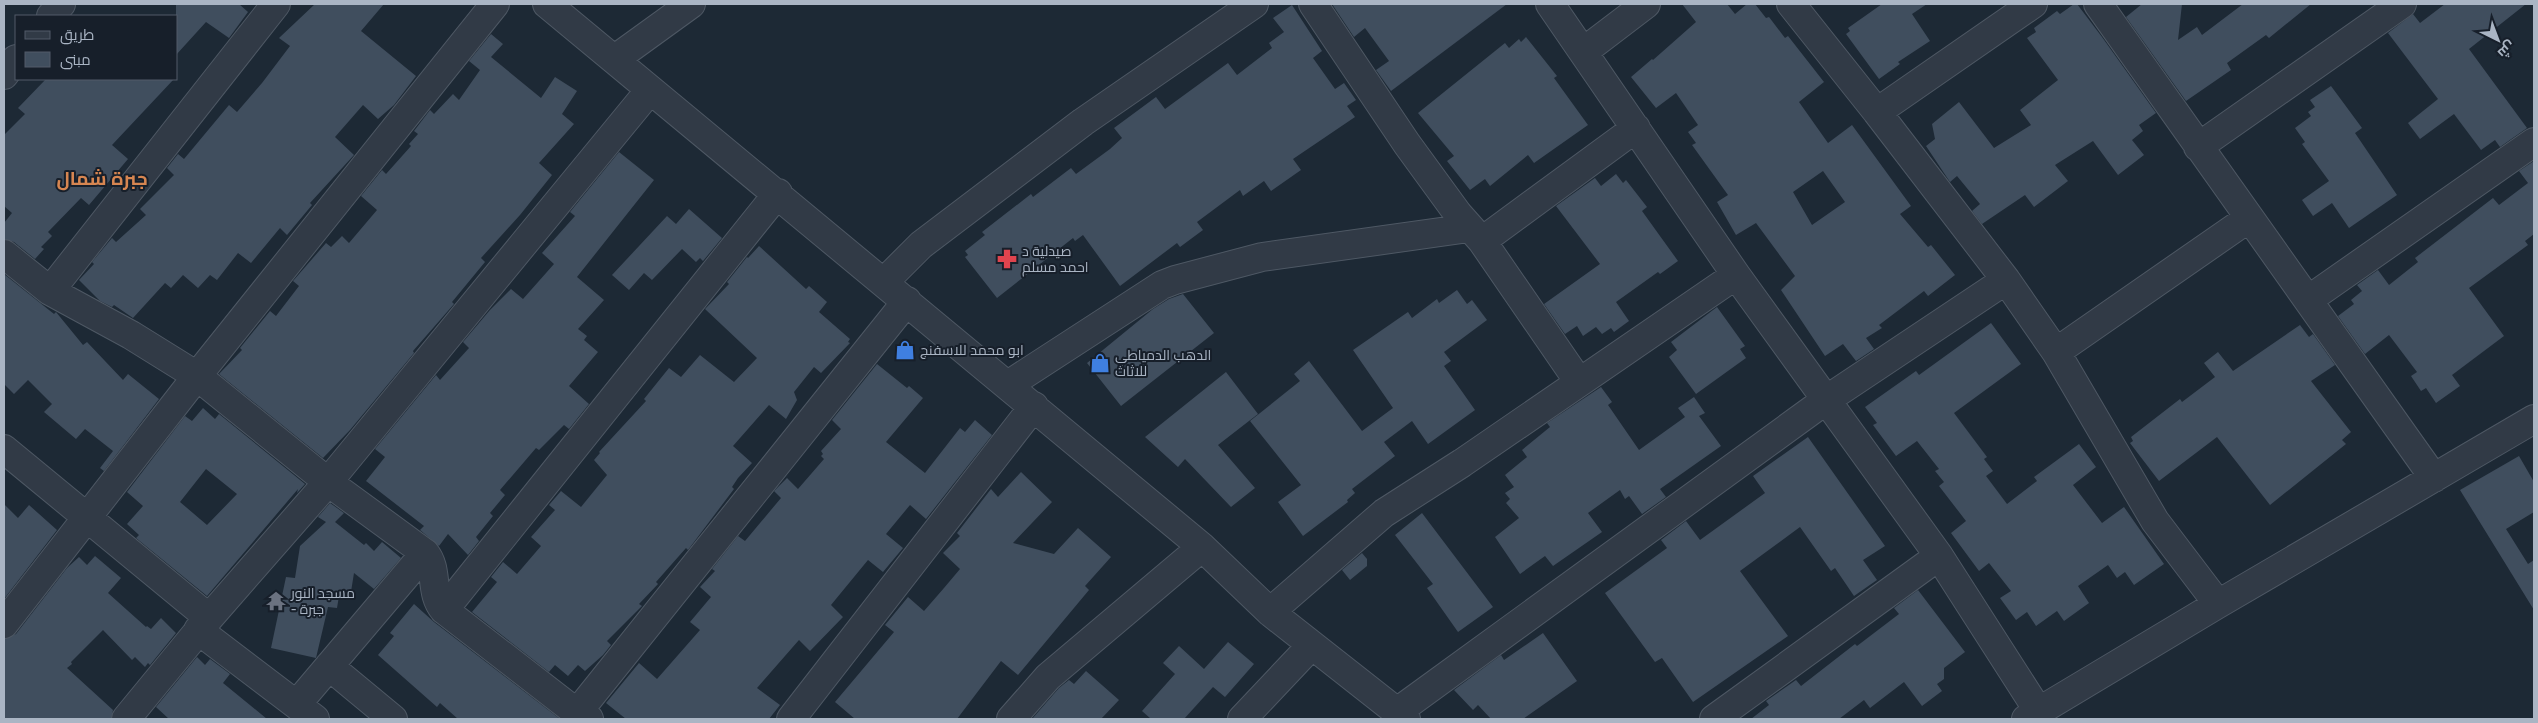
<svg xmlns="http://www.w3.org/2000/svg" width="2538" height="723" viewBox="0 0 2538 723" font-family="'Golos Text',Cairo,sans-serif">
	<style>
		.building { fill: #404e5e; fill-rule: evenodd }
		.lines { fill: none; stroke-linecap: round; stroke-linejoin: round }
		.minor-casing { stroke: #4e5864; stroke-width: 30 }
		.minor { stroke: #313a46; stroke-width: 28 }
		.labels { text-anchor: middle; stroke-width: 4; stroke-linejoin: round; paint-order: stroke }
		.poi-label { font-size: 14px; fill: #aab5c4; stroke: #171f2a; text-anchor: start }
		.district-label { font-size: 19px; font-weight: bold; fill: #d78651; stroke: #171f2a }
	</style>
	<rect width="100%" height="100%" fill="#1d2935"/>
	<path class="building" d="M176,4H239L248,12L229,38L206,22L176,55Z
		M315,4H384L361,31L416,76L394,105L378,119L363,105L335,137L354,155L310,203L312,205L287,235L280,228L251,263L238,253L217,280L210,275L198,288L183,275L171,288L165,283L133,318L114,305L112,307L100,301L79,280L94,264L92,262L112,238L116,242L146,215L140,209L174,175L167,168L178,154L184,159L229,105L237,112L262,83L290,46L279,38Z
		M1332,4H1507L1391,91L1376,70L1389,61L1365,28L1354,37Z
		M1682,4H1727L1735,14L1747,4H1755L1766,18L1769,17L1785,38L1788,36L1824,82L1799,102L1828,143L1852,125L1911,206L1900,214L1928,247L1931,245L1955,275L1928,296L1924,291L1879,325L1882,328L1866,338L1874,349L1856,361L1843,344L1825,356L1781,290L1795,276L1756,223L1736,235L1717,202L1728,195L1692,145L1696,143L1688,132L1698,125L1676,93L1656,108L1631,77L1652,59L1653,60L1696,22ZM1823,171L1845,202L1812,225L1793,192Z
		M1882,4H1927L1912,14L1930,41L1898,62L1900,64L1879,79L1846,34L1850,31L1848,28Z
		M2074,4H2077L2102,37L2156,113L2139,125L2143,131L2132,140L2144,155L2118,175L2093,141L2055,165L2068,181L2034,207L2025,195L1982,224L1972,211L1980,204L1957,176L1950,182L1926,146L1935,139L1932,124L1959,102L1994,148L2031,125L2020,110L2058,80L2027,38L2036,32L2034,28L2057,11L2060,14Z
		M2142,4H2182L2178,40L2197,27L2202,35L2243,4H2311L2269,38L2266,35L2227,63L2231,70L2186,101L2126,17Z
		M2445,4H2526L2469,49L2527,128L2500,147L2495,140L2481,150L2454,114L2420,139L2408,123L2438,99L2388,33L2413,14L2420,23Z
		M1292,5L1322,51L1313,58L1335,89L1344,83L1356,100L1347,106L1355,117L1293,159L1301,170L1271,191L1264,181L1243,196L1240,190L1197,222L1203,230L1180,247L1177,243L1120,286L1083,235L1075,241L1073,238L997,298L965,257L968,255L965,251L985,235L982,232L1031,194L1033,197L1071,168L1076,174L1110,149L1122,138L1114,128L1156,97L1165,109L1228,63L1237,75L1272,48L1269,43L1284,32L1273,18Z
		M491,34L503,44L491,57L541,98L555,77L577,91L562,114L574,124L539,163L552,175L520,215L481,258L485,262L452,302L454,304L413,351L414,353L350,430L323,458L219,374L242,350L240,348L270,311L276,316L299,286L293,281L326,243L331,247L342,236L349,243L377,210L361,196L382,170L386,174L411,146L409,144L418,134L414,131L430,110L434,114L453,94L459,100L480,70L469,61Z
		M1526,37L1557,76L1554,78L1588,125L1534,163L1528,155L1490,186L1485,179L1470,190L1447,161L1454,156L1418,113L1505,43L1509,48L1519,39L1521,42Z
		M46,79H174L112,145L128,159L89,205L81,198L48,232L52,236L41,247L44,249L35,259L14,242L4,239V223L12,213L4,206V135L25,114L18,108Z
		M2331,86L2362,128L2355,133L2397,195L2349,228L2332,203L2313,216L2302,200L2329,181L2302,144L2305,142L2295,128L2311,116L2308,112L2315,107L2310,100Z
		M619,152L654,180L577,277L604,300L578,329L587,336L584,340L598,352L569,386L589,404L569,429L564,425L539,450L536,448L500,490L505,495L490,513L493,516L476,537L479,541L468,555L448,534L439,546L420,530L424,526L366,481L385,457L375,449L436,375L440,380L469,348L463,342L490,310L511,289L523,299L554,264L542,253L575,216L570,212Z
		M2534,161V234L2525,241L2528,245L2469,288L2504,336L2452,375L2460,386L2436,403L2426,388L2421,391L2411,376L2417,372L2389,335L2365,354L2338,316L2354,304L2351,300L2362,291L2357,285L2378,270L2389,285L2418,262L2415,258L2493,198L2499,205L2528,183L2519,171Z
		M1616,174L1623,183L1626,180L1647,207L1642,211L1678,261L1660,274L1658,272L1616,302L1629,321L1614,332L1611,328L1602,334L1596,327L1583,336L1577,326L1565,334L1544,304L1600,264L1556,206L1595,178L1601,186Z
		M689,209L722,238L703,261L700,258L696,262L682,249L652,280L644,273L629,290L612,275L667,216L676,224Z
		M759,246L806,289L809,286L827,302L819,312L850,339L848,342L850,343L821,373L814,367L794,392L797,400L786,419L769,405L733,446L752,463L738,478L732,487L734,489L688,550L686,548L656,582L658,584L639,604L642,606L607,641L611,645L603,655L585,671L578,665L568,676L555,665L549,672L472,612L497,582L491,577L503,562L517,574L541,546L531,537L555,510L549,505L561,491L581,507L607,475L594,460L600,453L599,452L646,401L644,399L669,368L681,377L700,355L734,382L757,358L705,309L729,284L727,282L747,257L748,258Z
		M4,274L54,314L56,312L83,345L87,342L123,380L128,374L159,399L104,471L100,468L113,451L85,429L76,439L44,412L52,404L28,380L14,394L4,384Z
		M1457,290L1467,304L1472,300L1487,320L1444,352L1451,361L1444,366L1475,410L1428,444L1412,421L1384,442L1395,456L1352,489L1355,493L1347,500L1348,502L1303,536L1278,502L1301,485L1250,421L1300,381L1294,374L1309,361L1362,431L1393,408L1353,350L1408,312L1412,318L1437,299L1439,303Z
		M1183,294L1214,333L1121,406L1087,363L1153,309L1169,299Z
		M1717,307L1745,346L1740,349L1746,358L1696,394L1669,357L1677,350L1671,342Z
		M1991,323L2021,364L1954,413L1987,457L1984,459L1993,471L1986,476L2007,504L2037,481L2034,477L2079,444L2096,467L2073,485L2102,523L2124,507L2164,564L2134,585L2125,572L2117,578L2108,565L2078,586L2089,603L2064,621L2057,611L2036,626L2027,612L2016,620L2000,598L2011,591L1989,563L1979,571L1951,533L1966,521L1939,486L1944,482L1935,471L1939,469L1917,441L1896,456L1873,425L1877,423L1865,407L1916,371L1919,375Z
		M2300,325L2309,337L2313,334L2335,365L2311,381L2351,432L2342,440L2346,444L2270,505L2217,437L2159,481L2130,443L2133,441L2131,437L2180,399L2182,402L2215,377L2204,363L2218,352L2233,371Z
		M877,364L907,388L909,386L923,398L886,442L925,473L960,428L965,432L975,420L992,435L926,519L910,505L886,534L903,548L883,572L868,560L831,605L843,617L810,651L799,640L757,688L780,705L769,719H626L606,703L639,663L657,679L700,630L690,622L711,597L700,587L715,571L712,569L738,536L745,541L781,498L774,491L787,478L798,489L824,459L821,456L823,454L821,451L841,429L832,420Z
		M1226,372L1258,414L1218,445L1255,488L1231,507L1185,459L1178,467L1145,437Z
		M1601,387L1612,402L1608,405L1639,450L1685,417L1678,408L1694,397L1705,413L1699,416L1721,446L1660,489L1666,497L1642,514L1629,496L1625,499L1620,490L1588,513L1602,532L1553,566L1545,556L1520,574L1495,537L1519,518L1506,503L1510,499L1505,493L1514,487L1505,475L1527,457L1522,450L1550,427L1547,423Z
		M203,408L215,419L219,414L305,484L297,493L298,489L207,596L136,538L139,535L127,524L143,506L127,492L185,416L192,421ZM206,469L237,494L207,525L180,502Z
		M1808,437L1885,546L1863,560L1877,580L1854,596L1835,568L1831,571L1800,527L1740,571L1788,636L1693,702L1662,658L1655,662L1605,593L1667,548L1661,540L1686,521L1700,540L1765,493L1753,476Z
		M2519,456L2534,482V512L2506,529L2528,564L2534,560V610L2460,490Z
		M1021,472L1052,502L1013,543L1054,554L1078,528L1111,557L1085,586L1089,590L1018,675L1001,661L957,719H855L835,702L894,632L885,625L908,597L924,611L944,588L960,569L943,553L960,536L957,533L991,489L998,497Z
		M330,503L344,513L335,522L364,545L366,543L374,551L382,542L401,558L374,589L354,573L350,598L339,596L337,608L328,607L316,658L271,648L286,577L295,578L300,546L326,522L318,517Z
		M4,504L18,518L29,505L57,530L4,599Z
		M1422,513L1493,607L1458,632L1427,588L1433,584L1395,535Z
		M1362,553L1367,559V566L1350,580L1342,570Z
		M95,556L121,578L108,593L146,627L147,626L151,629L161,618L176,633L150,665L148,663L145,667L135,657L132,660L103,630L71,662L72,664L67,668L113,710L111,719H4V639L16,634L67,568L79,557L87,565Z
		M1918,590L1965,652L1944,668V679L1937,684L1942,691L1922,706L1904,682L1870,708L1864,700L1839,719H1751L1769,705L1766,701L1796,680L1801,686L1855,644L1857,646L1899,614L1894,608Z
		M414,604L434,622L560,719H458L440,703L437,707L378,655L394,636L390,633Z
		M1543,633L1577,681L1523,719H1491L1478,705L1473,710L1454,690L1501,655L1504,660Z
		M1228,642L1254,664L1225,697L1213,687L1184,719H1151L1142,711L1175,674L1163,663L1179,646L1204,669Z
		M197,657L205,665L210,659L230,674L223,683L267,719H169L156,707Z
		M1086,671L1119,700L1101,719H1032L1059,688L1069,680L1074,684Z"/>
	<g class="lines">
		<defs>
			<path id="minor" d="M547,4L1202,547L1270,612L1406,719
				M1313,4L1407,144L1458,214L1482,241L1579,382
				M1550,4L1736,275L1939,556L2039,712
				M1791,4L1877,112L2033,4
				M2098,4L2434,478
				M51,16L61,4
				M1583,52L1646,4
				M615,59L691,4
				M4,75L16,59
				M1877,112L2006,280
				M2198,147L2402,4
				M1482,241L1636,128
				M4,254L50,291L131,335L197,376L328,482L425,553C439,570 429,592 444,610L577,713L589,719
				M884,282L921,245L1083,122L1254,4
				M50,291L276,4
				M2308,300L2534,142
				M2056,352L2249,218
				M1008,385L1162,285L1175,280L1262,257L1469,228
				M4,449L209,618
				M444,610L778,193
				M1270,612L1384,513L1462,463L1736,275
				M4,624L197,376L495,4
				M198,630L315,719
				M329,666L393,719
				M297,704L425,553
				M1397,712L1826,400L2006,280L2056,352L2155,521L2218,604
				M577,713L907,301
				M126,719L209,618L328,482L650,90
				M791,719L1034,406
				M1011,719L1048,677L1202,547
				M1242,719L1311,646
				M1714,719L1939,556
				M2026,719L2218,604L2534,419"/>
		</defs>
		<use href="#minor" class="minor-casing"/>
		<use href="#minor" class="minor"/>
	</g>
	<defs>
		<symbol id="pharmacy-bare" viewBox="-9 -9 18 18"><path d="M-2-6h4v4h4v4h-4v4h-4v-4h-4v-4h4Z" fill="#e0444e" stroke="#171f2a" stroke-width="2.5" paint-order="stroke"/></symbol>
		<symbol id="shop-bare" viewBox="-9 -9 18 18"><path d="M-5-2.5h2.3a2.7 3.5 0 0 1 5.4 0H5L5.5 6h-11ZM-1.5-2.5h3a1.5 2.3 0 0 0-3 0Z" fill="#3f7fe0" stroke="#171f2a" stroke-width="2.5" paint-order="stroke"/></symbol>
		<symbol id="temple-bare" viewBox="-9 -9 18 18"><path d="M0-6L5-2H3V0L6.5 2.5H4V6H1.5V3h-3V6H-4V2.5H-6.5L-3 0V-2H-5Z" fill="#6b7280" stroke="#171f2a" stroke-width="2.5" paint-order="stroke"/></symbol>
	</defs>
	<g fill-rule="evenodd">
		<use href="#pharmacy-bare" x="993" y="245" width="28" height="28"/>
		<use href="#shop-bare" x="891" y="336" width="28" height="28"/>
		<use href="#shop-bare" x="1086" y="349" width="28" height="28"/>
		<use href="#temple-bare" x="262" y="587" width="28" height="28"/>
	</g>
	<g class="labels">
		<g class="poi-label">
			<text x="1022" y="256">صيدلية د<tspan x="1022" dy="16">احمد مسلم</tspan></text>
			<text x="920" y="355">ابو محمد للاسفنج</text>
			<text x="1115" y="360">الدهب الدمياطي<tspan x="1115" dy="16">للاثاث</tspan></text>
			<text x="291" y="598">مسجد النور<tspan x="291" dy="16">- جبرة</tspan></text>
		</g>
		<g class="district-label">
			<text x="102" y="185">جبرة شمال</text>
		</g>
	</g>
	<rect width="2538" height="723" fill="none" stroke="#aab5c4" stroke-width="10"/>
	<rect x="15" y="15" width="162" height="65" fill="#171f2a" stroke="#525b68"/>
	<rect x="25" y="31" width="25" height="8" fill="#313a46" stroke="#525b68"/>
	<text x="60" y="40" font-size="15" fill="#aab5c4">طريق</text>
	<rect x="25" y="52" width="25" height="15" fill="#404e5e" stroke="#525b68"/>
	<text x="60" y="65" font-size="15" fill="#aab5c4">مبنى</text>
	<g transform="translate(2498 40) rotate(138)" stroke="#171f2a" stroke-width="4" paint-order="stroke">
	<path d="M0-4L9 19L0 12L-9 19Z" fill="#aab5c4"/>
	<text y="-8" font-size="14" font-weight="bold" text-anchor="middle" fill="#aab5c4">ش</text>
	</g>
</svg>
